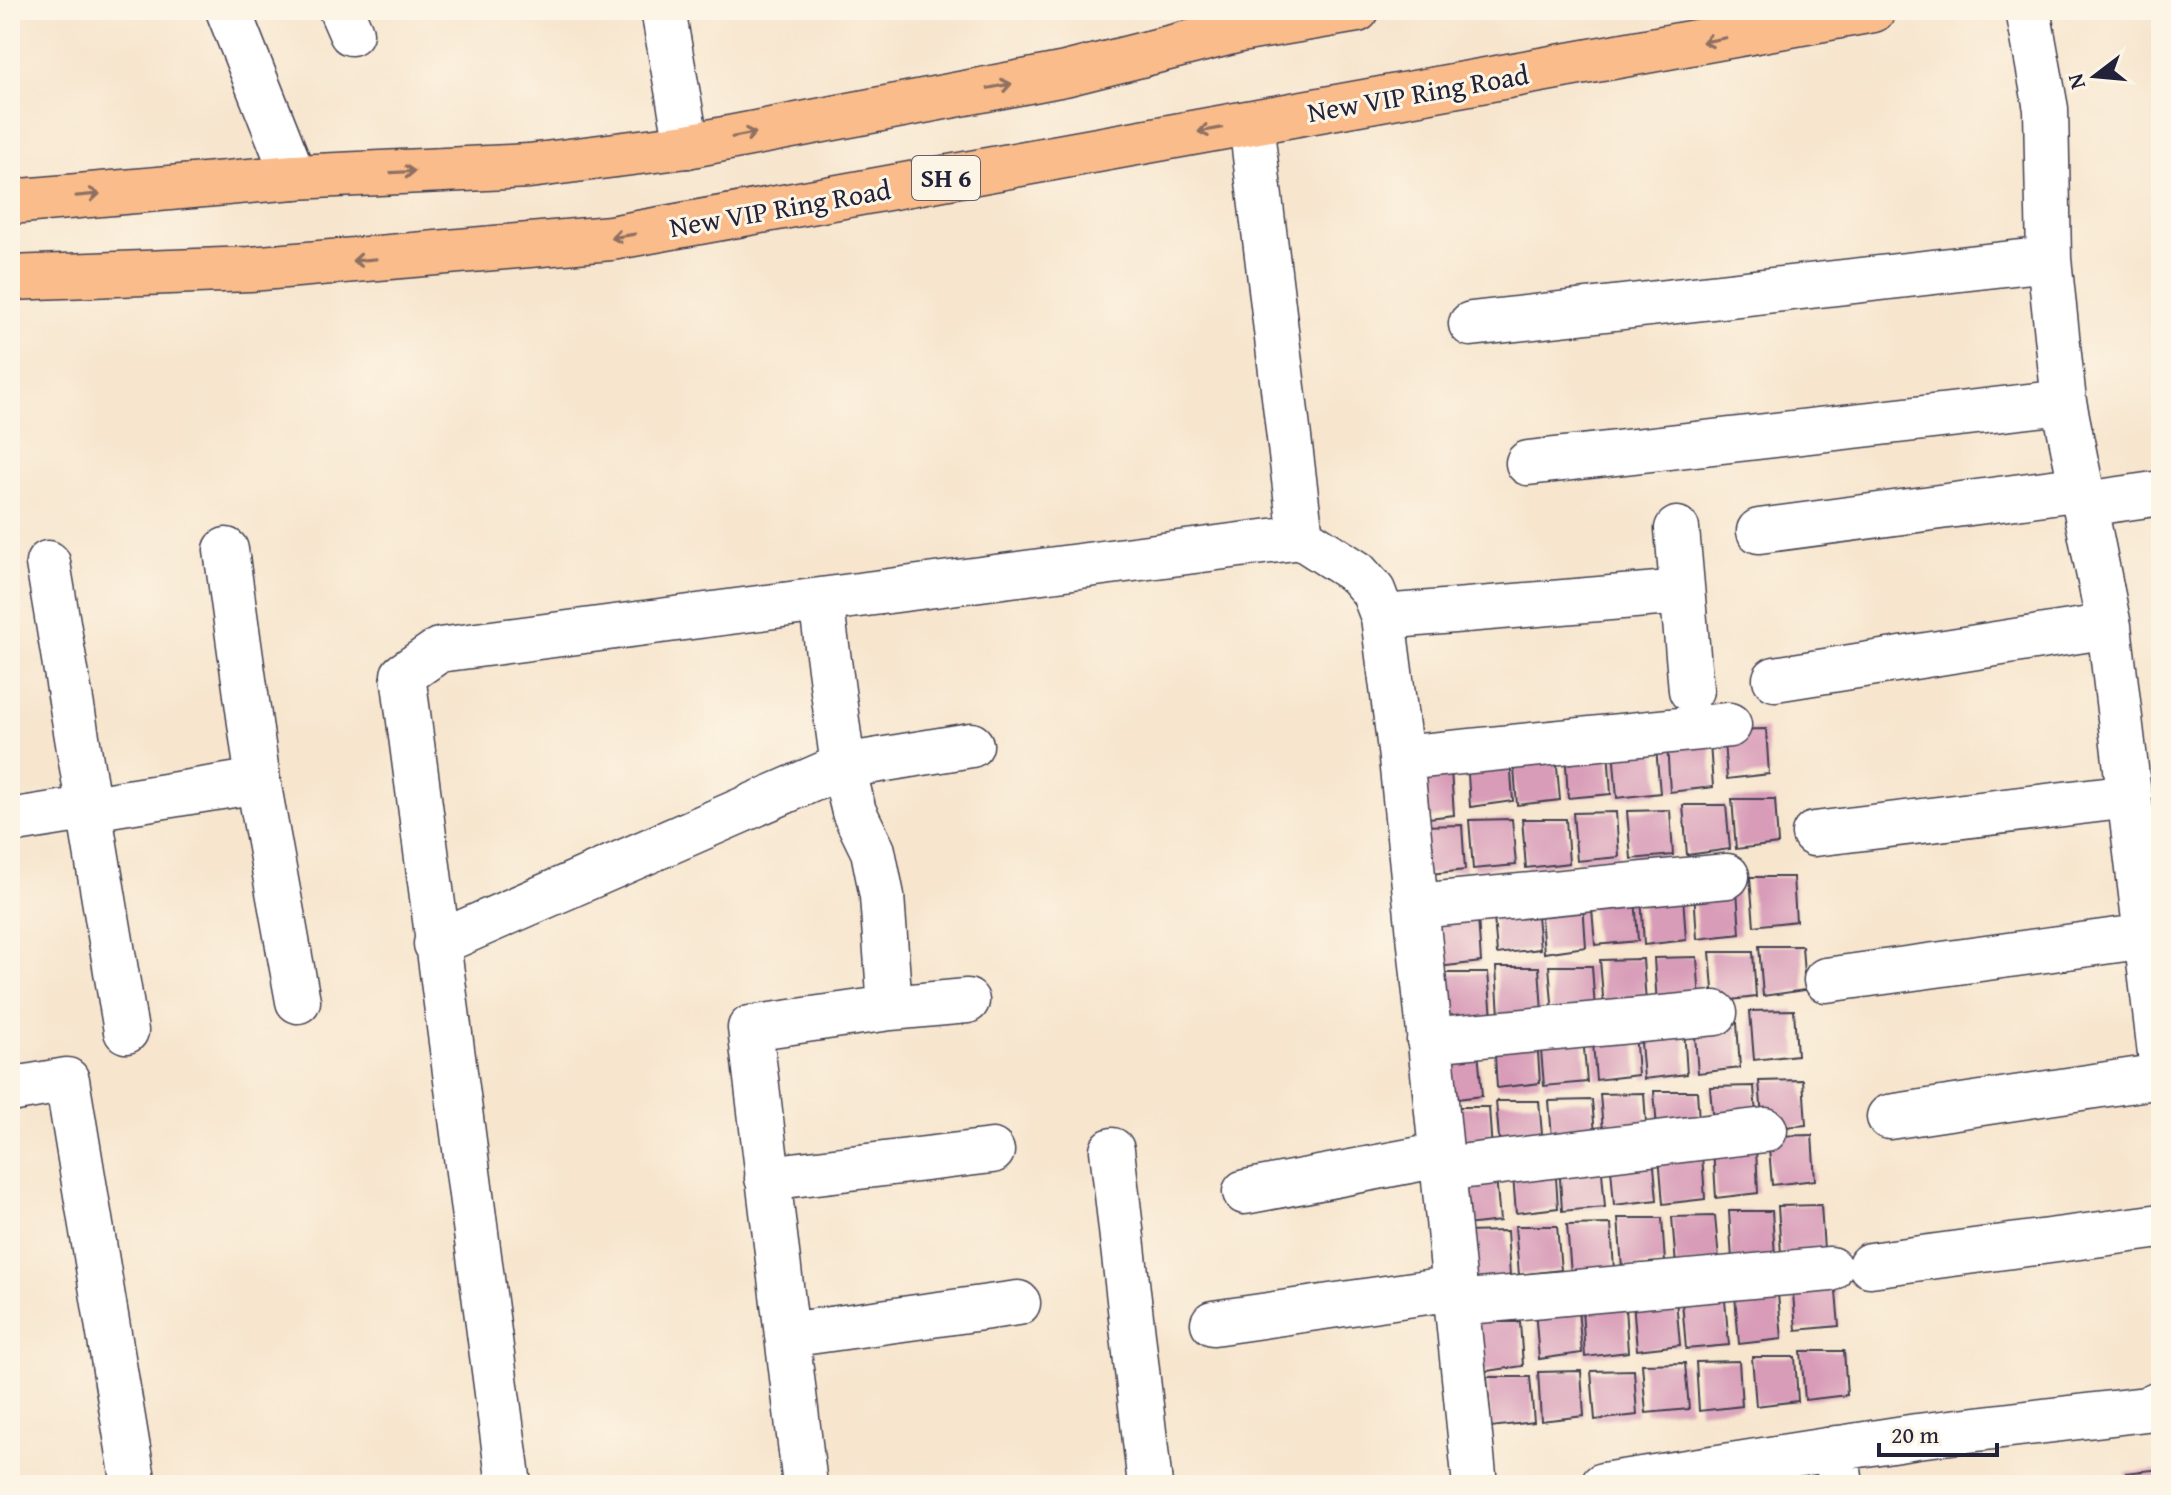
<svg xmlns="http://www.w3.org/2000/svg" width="2171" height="1495" viewBox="0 0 2171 1495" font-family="'Gentium Book Plus',serif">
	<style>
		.building { fill: #d89bb8 }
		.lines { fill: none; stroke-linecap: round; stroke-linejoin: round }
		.minor-casing { stroke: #423f51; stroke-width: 47 }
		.major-casing { stroke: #423f51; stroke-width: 47 }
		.minor { stroke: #fff; stroke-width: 44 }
		.major { stroke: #f9bc8a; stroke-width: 44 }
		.oneway { stroke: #8e6f62 }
		.labels { text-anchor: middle; stroke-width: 6; stroke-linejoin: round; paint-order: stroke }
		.shield { fill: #fcf5e5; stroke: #63616e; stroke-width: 2 }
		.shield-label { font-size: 26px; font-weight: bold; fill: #22223b }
		.street-label { font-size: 28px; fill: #22223b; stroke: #fcf5e5 }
	</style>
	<rect width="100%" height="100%" fill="#fcf5e5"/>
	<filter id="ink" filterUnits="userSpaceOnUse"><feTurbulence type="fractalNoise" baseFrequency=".0125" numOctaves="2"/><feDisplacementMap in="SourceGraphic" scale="16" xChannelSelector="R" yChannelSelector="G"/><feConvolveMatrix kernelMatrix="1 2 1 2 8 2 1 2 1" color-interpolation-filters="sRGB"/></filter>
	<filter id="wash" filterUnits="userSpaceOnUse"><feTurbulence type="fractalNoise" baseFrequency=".006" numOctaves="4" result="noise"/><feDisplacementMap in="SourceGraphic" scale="32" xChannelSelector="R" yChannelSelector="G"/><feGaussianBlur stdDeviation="1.8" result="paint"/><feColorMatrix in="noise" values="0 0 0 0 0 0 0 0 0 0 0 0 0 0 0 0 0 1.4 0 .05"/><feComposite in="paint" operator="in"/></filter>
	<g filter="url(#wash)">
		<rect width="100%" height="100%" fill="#f7e5cd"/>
		<g id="blocks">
			<path class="building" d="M1766,729L1769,774L1727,779L1723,730Z
				M1667,743H1710L1713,787L1670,792Z
				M1656,748L1660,793L1617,798L1613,749Z
				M1565,749H1608L1611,794L1568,798Z
				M1513,756H1556L1560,800L1517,805Z
				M1467,757H1510L1513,801L1470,807Z
				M1451,770L1454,815L1412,820L1408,771Z
				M1732,799H1775L1778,844L1736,849Z
				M1683,805H1726L1730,849L1687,855Z
				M1670,810L1673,855L1631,859L1627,811Z
				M1616,812L1619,857L1577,861L1573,813Z
				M1512,819L1516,865L1473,869L1469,820Z
				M1522,819H1566L1569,863L1526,868Z
				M1462,825L1465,870L1422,875L1418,826Z
				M1750,877H1793L1796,921L1754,926Z
				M1694,890H1737L1740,934L1697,939Z
				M1683,895L1686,940L1644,945L1641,896Z
				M1635,896L1638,941L1595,945L1591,897Z
				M1540,903H1583L1586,947L1544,953Z
				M1493,904H1536L1540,949L1497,954Z
				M1478,917L1481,962L1438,967L1435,918Z
				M1759,946H1802L1805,990L1763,996Z
				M1710,952H1753L1756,997L1714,1002Z
				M1697,957L1700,1002L1657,1006L1654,958Z
				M1643,959L1646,1004L1604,1009L1600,960Z
				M1549,966H1592L1595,1010L1553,1015Z
				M1496,967H1539L1542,1012L1499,1016Z
				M1445,973H1488L1492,1017L1449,1022Z
				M1794,1010L1797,1055L1754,1060L1750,1011Z
				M1737,1023L1740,1068L1698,1073L1694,1024Z
				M1684,1029L1687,1074L1644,1079L1640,1030Z
				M1592,1030H1635L1638,1075L1596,1080Z
				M1583,1037L1587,1082L1544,1086L1540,1038Z
				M1537,1038L1540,1083L1497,1088L1494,1039Z
				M1478,1051L1482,1096L1439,1101L1435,1052Z
				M1803,1080L1806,1125L1763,1129L1759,1081Z
				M1754,1086L1757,1131L1714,1135L1710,1087Z
				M1654,1091H1697L1700,1135L1658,1141Z
				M1644,1093L1647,1138L1604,1143L1600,1094Z
				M1592,1100L1596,1145L1553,1149L1549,1101Z
				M1496,1101H1539L1543,1145L1500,1151Z
				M1445,1107H1489L1492,1151L1449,1156Z
				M1812,1135L1815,1180L1772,1185L1768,1136Z
				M1756,1148L1758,1193L1716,1198L1713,1149Z
				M1702,1154L1705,1199L1663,1204L1659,1155Z
				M1653,1155L1657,1200L1614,1205L1610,1156Z
				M1601,1161L1605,1207L1562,1211L1559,1162Z
				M1555,1163L1558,1208L1516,1213L1512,1164Z
				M1496,1176L1500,1221L1457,1226L1454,1177Z
				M1821,1205L1824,1250L1781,1254L1778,1206Z
				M1729,1211H1772L1775,1256L1732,1260Z
				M1715,1216L1719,1260L1676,1266L1672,1217Z
				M1618,1218H1662L1665,1263L1622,1268Z
				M1611,1224L1614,1270L1571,1274L1567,1225Z
				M1515,1226H1557L1561,1270L1519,1275Z
				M1507,1231L1510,1276L1467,1281L1463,1232Z
				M1792,1281H1835L1839,1326L1796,1330Z
				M1778,1294L1782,1339L1739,1344L1735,1295Z
				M1676,1300L1680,1345L1637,1350L1633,1301Z
				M1725,1300L1729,1345L1686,1349L1682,1301Z
				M1625,1307L1628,1352L1585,1357L1582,1308Z
				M1535,1309H1578L1582,1353L1539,1359Z
				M1476,1322H1520L1523,1366L1480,1372Z
				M1801,1351H1844L1847,1395L1805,1400Z
				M1752,1357H1795L1798,1401L1756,1406Z
				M1739,1361L1742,1406L1699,1411L1696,1362Z
				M1685,1363L1689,1409L1646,1413L1642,1364Z
				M1634,1370L1637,1415L1595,1420L1591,1371Z
				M1581,1371L1584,1416L1541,1421L1538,1372Z
				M1487,1377H1530L1534,1422L1491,1427Z
				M2161,1469V1485H2127L2126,1473Z
				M2119,1476L2120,1485H2084L2083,1480Z"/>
		</g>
	</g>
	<g filter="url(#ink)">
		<use href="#blocks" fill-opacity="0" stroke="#423f51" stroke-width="2"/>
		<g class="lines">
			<defs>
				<path id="minor" d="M228,10L294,177
					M341,10L351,33
					M663,10L687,146
					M2028,10L2046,109L2049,259L2064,402L2109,626L2161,1062
					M1471,324L2049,259
					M1528,463L2064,402
					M2085,504L2161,493
					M1677,529L1691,690
					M1759,531L2082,488
					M1301,537L1357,573L1373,591L1383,617L1401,758L1475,1485
					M226,550L258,781
					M48,563L126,1031
					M1383,617L1682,592
					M1775,679L2109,626
					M1401,758L1729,725
					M10,821L258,781L298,1001
					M1814,834L2130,796
					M1417,906L1727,876
					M436,944L843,766L971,745
					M1826,980L2147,936
					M890,1008L967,1001
					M1429,1040L1715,1013
					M10,1090L67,1080L134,1485
					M1889,1117L2161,1076
					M1112,1150L1150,1485
					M1443,1169L1765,1130
					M767,1178L992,1151
					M1245,1192L1441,1155
					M1870,1265L2161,1226
					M1456,1303L1830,1269
					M1213,1323L1455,1288
					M787,1335L1018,1303
					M1836,1448L1841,1485
					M509,1485L403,675L439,650L1301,537L1251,123
					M805,1485L750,1028L890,1008L882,896L873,851L854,812L843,766L821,601
					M1603,1485L1917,1436L2146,1409L2161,1402"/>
				<path id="major" d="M10,202L294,177L529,166L687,146L1065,74L1240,30L1357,10
					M10,278L250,269L611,238L1873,10"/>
			</defs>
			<use href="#minor" class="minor-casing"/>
			<use href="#major" class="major-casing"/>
			<use href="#minor" class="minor"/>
			<use href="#major" class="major"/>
		</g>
		<defs><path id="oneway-shaft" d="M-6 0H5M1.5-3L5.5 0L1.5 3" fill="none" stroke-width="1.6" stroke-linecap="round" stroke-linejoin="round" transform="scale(2)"/></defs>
		<g class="oneway">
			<use href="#oneway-shaft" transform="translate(1714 40) rotate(169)"/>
			<use href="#oneway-shaft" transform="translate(1000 86) rotate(-11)"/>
			<use href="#oneway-shaft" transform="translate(1210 130) rotate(170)"/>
			<use href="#oneway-shaft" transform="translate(744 135) rotate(-11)"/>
			<use href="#oneway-shaft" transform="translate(403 172) rotate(-3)"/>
			<use href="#oneway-shaft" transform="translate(88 195) rotate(-5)"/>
			<use href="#oneway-shaft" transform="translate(623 236) rotate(171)"/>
			<use href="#oneway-shaft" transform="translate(364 260) rotate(175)"/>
		</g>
	</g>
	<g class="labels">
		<rect class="shield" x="912" y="156" width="68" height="44" rx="6"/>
		<g class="shield-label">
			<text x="946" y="187">SH 6</text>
		</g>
		<g class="street-label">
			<text transform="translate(1418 93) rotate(-10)" y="10">New VIP Ring Road</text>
			<text transform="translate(780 208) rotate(-10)" y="10">New VIP Ring Road</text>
		</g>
	</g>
	<rect width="2171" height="1495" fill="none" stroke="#fcf5e5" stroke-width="40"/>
	<g transform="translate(2095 76) rotate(254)" stroke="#fcf5e5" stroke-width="6" paint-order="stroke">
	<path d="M0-6L14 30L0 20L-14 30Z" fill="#22223b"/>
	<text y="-12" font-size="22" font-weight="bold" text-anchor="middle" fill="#22223b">N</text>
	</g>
	<path d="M1879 1443v12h118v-12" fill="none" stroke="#22223b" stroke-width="4"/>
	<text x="1891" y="1443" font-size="24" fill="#22223b" stroke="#fcf5e5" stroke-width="6" paint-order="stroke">20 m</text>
</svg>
